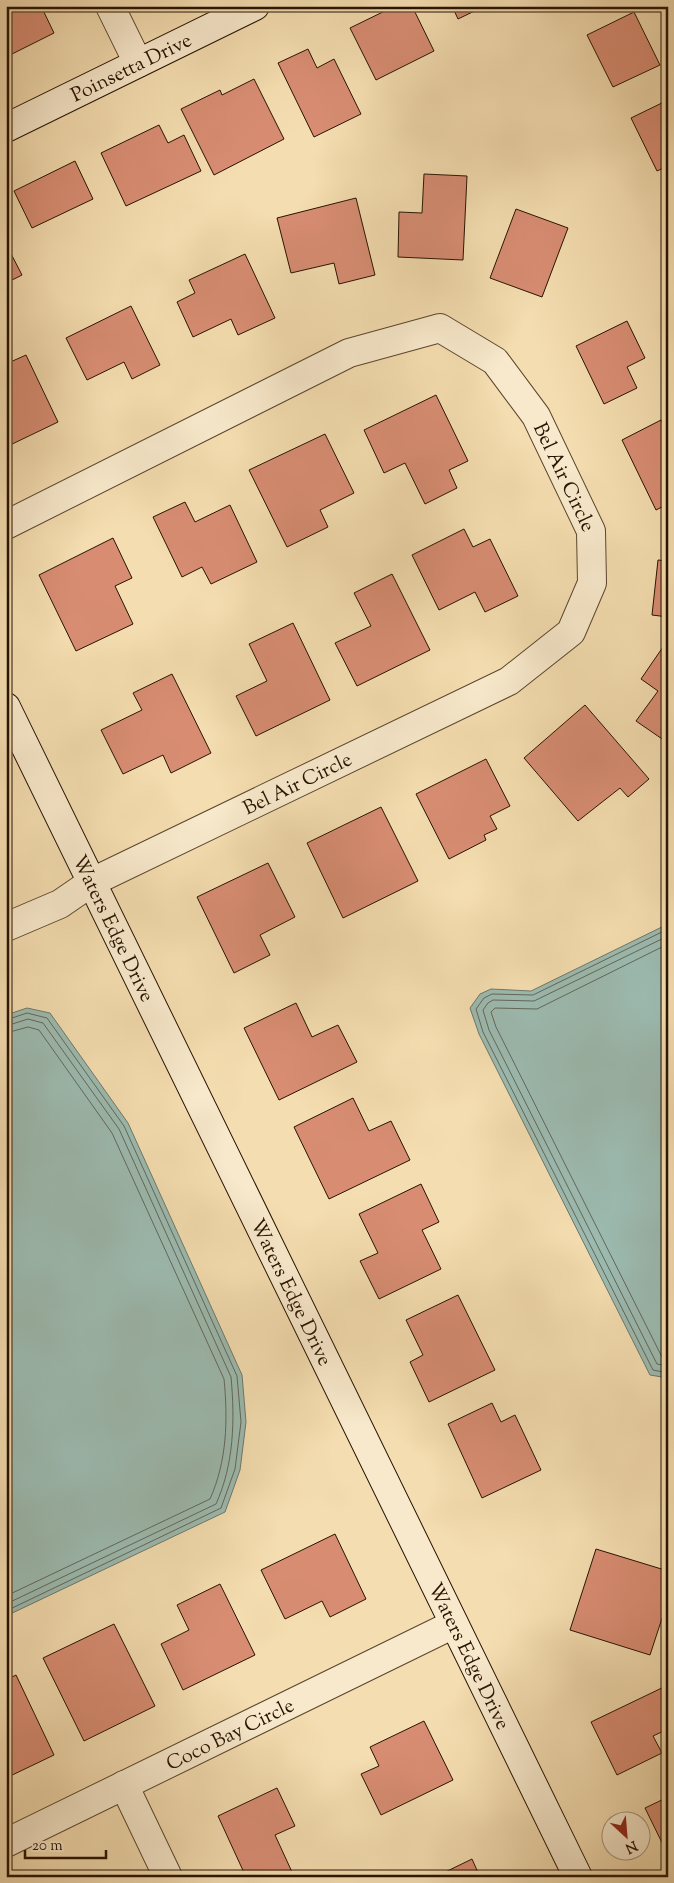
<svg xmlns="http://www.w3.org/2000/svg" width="674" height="1883" viewBox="0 0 674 1883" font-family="'Sorts Mill Goudy',serif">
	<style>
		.water { fill: #9cbbb1; stroke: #6d786b }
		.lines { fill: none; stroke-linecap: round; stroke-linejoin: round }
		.shore { stroke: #626759; stroke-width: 1 }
		.building { fill: #d88d73; stroke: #271301 }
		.street-casing { stroke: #5a462d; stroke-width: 30 }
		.secondary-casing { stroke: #271301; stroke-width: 30 }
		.street { stroke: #f8e9cc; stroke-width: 28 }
		.secondary { stroke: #f8e9cc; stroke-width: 28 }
		.labels { text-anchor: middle; stroke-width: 4.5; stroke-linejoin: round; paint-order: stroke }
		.street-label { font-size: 20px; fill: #271301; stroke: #f8e9cc }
	</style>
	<rect width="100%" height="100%" fill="#f4ddb0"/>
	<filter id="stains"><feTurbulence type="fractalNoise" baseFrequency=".004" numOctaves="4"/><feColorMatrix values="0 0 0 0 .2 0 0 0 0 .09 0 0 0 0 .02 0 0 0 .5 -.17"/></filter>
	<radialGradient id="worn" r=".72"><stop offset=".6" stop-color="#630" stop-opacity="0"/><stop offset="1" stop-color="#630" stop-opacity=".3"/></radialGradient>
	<path class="water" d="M668,924V1378L650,1375L479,1034L470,1008L480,994L491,989L531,991Z
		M27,1008L50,1013L128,1123L242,1375L246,1422L240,1470L225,1512L6,1616V1015Z"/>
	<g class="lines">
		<path class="shore" d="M668,929L533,995L492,994L484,998L476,1009L483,1032L653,1370L668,1373
			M668,936L534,1001L493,1000L488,1003L483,1010L489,1030L657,1364L668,1366
			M668,944L537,1009L495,1008L491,1012L496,1027L662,1357L668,1359
			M6,1020L27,1013L47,1018L124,1126L237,1376L241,1422L235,1469L221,1508L6,1611
			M6,1026L28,1019L43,1023L119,1129L231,1377C235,1420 234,1464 216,1504L6,1604
			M6,1033L28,1027L39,1030L112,1133L224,1379C228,1420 227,1461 210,1499L6,1596"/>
	</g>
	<path class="building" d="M17,6H41L54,33L6,57V12Z
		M395,6H412L434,51L376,80L350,28Z
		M452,6H485L458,19Z
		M634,12L660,65L613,87L587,35Z
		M308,49L317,68L334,59L361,114L314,137L278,63Z
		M254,79L284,139L214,175L181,109L220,90L222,95Z
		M668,100V166L657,171L631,118Z
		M159,125L168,143L184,135L201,171L126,206L101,153Z
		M75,161L93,199L32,228L14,191Z
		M424,174L467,176L463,260L398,257L399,212L422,213Z
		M356,198L375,275L339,284L334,263L291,273L277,218Z
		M668,199V211L663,201Z
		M516,209L568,228L542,297L490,278Z
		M6,244L22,275L6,283Z
		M245,254L275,318L238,335L231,319L193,337L177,302L195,293L189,280Z
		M131,306L160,365L132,379L124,362L87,380L66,338Z
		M627,321L645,358L627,367L637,388L604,404L576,346Z
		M26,355L58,422L6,447V364Z
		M436,395L468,461L449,470L457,488L425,504L405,463L384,473L364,430Z
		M661,420L668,434V504L656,510L622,440Z
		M325,434L354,493L320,510L328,527L287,547L249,470Z
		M185,502L195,522L230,505L257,562L211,584L202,567L182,577L153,517Z
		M464,529L473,547L490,539L518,596L485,612L475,592L439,610L412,555Z
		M113,538L132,578L115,586L133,624L76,651L39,575Z
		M658,560L668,561V617L652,615Z
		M392,574L430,650L357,686L335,643L371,626L354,593Z
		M293,623L330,700L256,736L236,696L267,681L249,644Z
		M665,644L668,646V743L636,721L658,691L641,679Z
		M172,674L211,753L171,773L163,755L123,774L101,730L142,710L133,693Z
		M585,705L649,779L628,797L620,788L578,821L524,758Z
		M486,759L510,806L490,816L497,829L484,835L486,840L449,859L416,794Z
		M381,807L418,881L343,918L307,843Z
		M268,863L295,917L260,935L270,955L234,973L197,897Z
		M296,1003L312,1037L338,1025L357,1062L279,1100L244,1028Z
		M353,1098L369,1131L391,1121L410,1160L329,1199L294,1127Z
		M421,1184L439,1222L422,1230L441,1269L379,1299L360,1261L378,1253L359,1214Z
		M458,1295L495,1370L429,1402L410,1362L423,1355L406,1320Z
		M492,1403L501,1422L515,1415L541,1470L482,1498L448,1424Z
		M335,1534L366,1599L330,1617L322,1601L285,1619L261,1570Z
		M596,1549L668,1571V1600L650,1655L570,1630Z
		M220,1584L255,1655L183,1690L161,1644L189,1630L177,1605Z
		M114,1624L155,1706L84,1741L43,1658Z
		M16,1675L54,1755L6,1778V1680Z
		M668,1685V1729L653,1736L662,1753L617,1775L591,1722Z
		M424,1721L453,1780L381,1815L361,1774L379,1766L370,1747Z
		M277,1788L295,1826L275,1835L292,1872L281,1877H246L218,1816Z
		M668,1797V1855L645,1808Z
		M472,1859L480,1877H435Z"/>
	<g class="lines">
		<defs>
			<g id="street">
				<path d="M110,6L138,63"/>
				<path id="s1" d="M6,525L349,353L440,328L495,361L536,416L591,531L592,583L571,632L509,681L92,882L60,904L6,927"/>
				<path d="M124,1785L168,1877"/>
				<path id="s2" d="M6,1843L454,1624"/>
			</g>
			<g id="secondary">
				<path id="s3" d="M6,128L255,6"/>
				<path id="s4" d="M6,707L578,1877"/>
			</g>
		</defs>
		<use href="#street" class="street-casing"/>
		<use href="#secondary" class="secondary-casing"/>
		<use href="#street" class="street"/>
		<use href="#secondary" class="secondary"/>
	</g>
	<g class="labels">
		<g class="street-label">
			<text dy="7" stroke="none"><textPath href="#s3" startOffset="139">Poinsetta Drive</textPath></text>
			<text dy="7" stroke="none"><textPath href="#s1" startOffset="678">Bel Air Circle</textPath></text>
			<text transform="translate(297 783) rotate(-26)" y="7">Bel Air Circle</text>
			<text dy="7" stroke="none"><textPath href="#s4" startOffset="246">Waters Edge Drive</textPath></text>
			<text dy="7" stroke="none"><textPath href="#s4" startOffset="651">Waters Edge Drive</textPath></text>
			<text dy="7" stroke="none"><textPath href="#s4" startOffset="1056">Waters Edge Drive</textPath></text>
			<text dy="7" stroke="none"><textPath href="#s2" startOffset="249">Coco Bay Circle</textPath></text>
		</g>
	</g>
	<rect width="674" height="1883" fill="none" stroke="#f4ddb0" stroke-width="25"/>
	<rect x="8" y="8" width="659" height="1868" fill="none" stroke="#271301" stroke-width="2.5"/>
	<rect x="12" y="12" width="649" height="1858" fill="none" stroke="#271301"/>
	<g transform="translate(626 1836) rotate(154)"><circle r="24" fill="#f8e9cc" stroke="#a4937b"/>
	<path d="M0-4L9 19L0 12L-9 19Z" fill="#8f2418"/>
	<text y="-8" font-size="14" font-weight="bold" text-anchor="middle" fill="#271301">N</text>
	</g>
	<path d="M25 1850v8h81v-8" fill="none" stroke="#271301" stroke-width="2.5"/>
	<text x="32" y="1850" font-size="15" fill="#271301" stroke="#f8e9cc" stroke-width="4" paint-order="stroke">20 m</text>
	<rect width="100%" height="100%" filter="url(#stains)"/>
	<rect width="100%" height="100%" fill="url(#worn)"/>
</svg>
